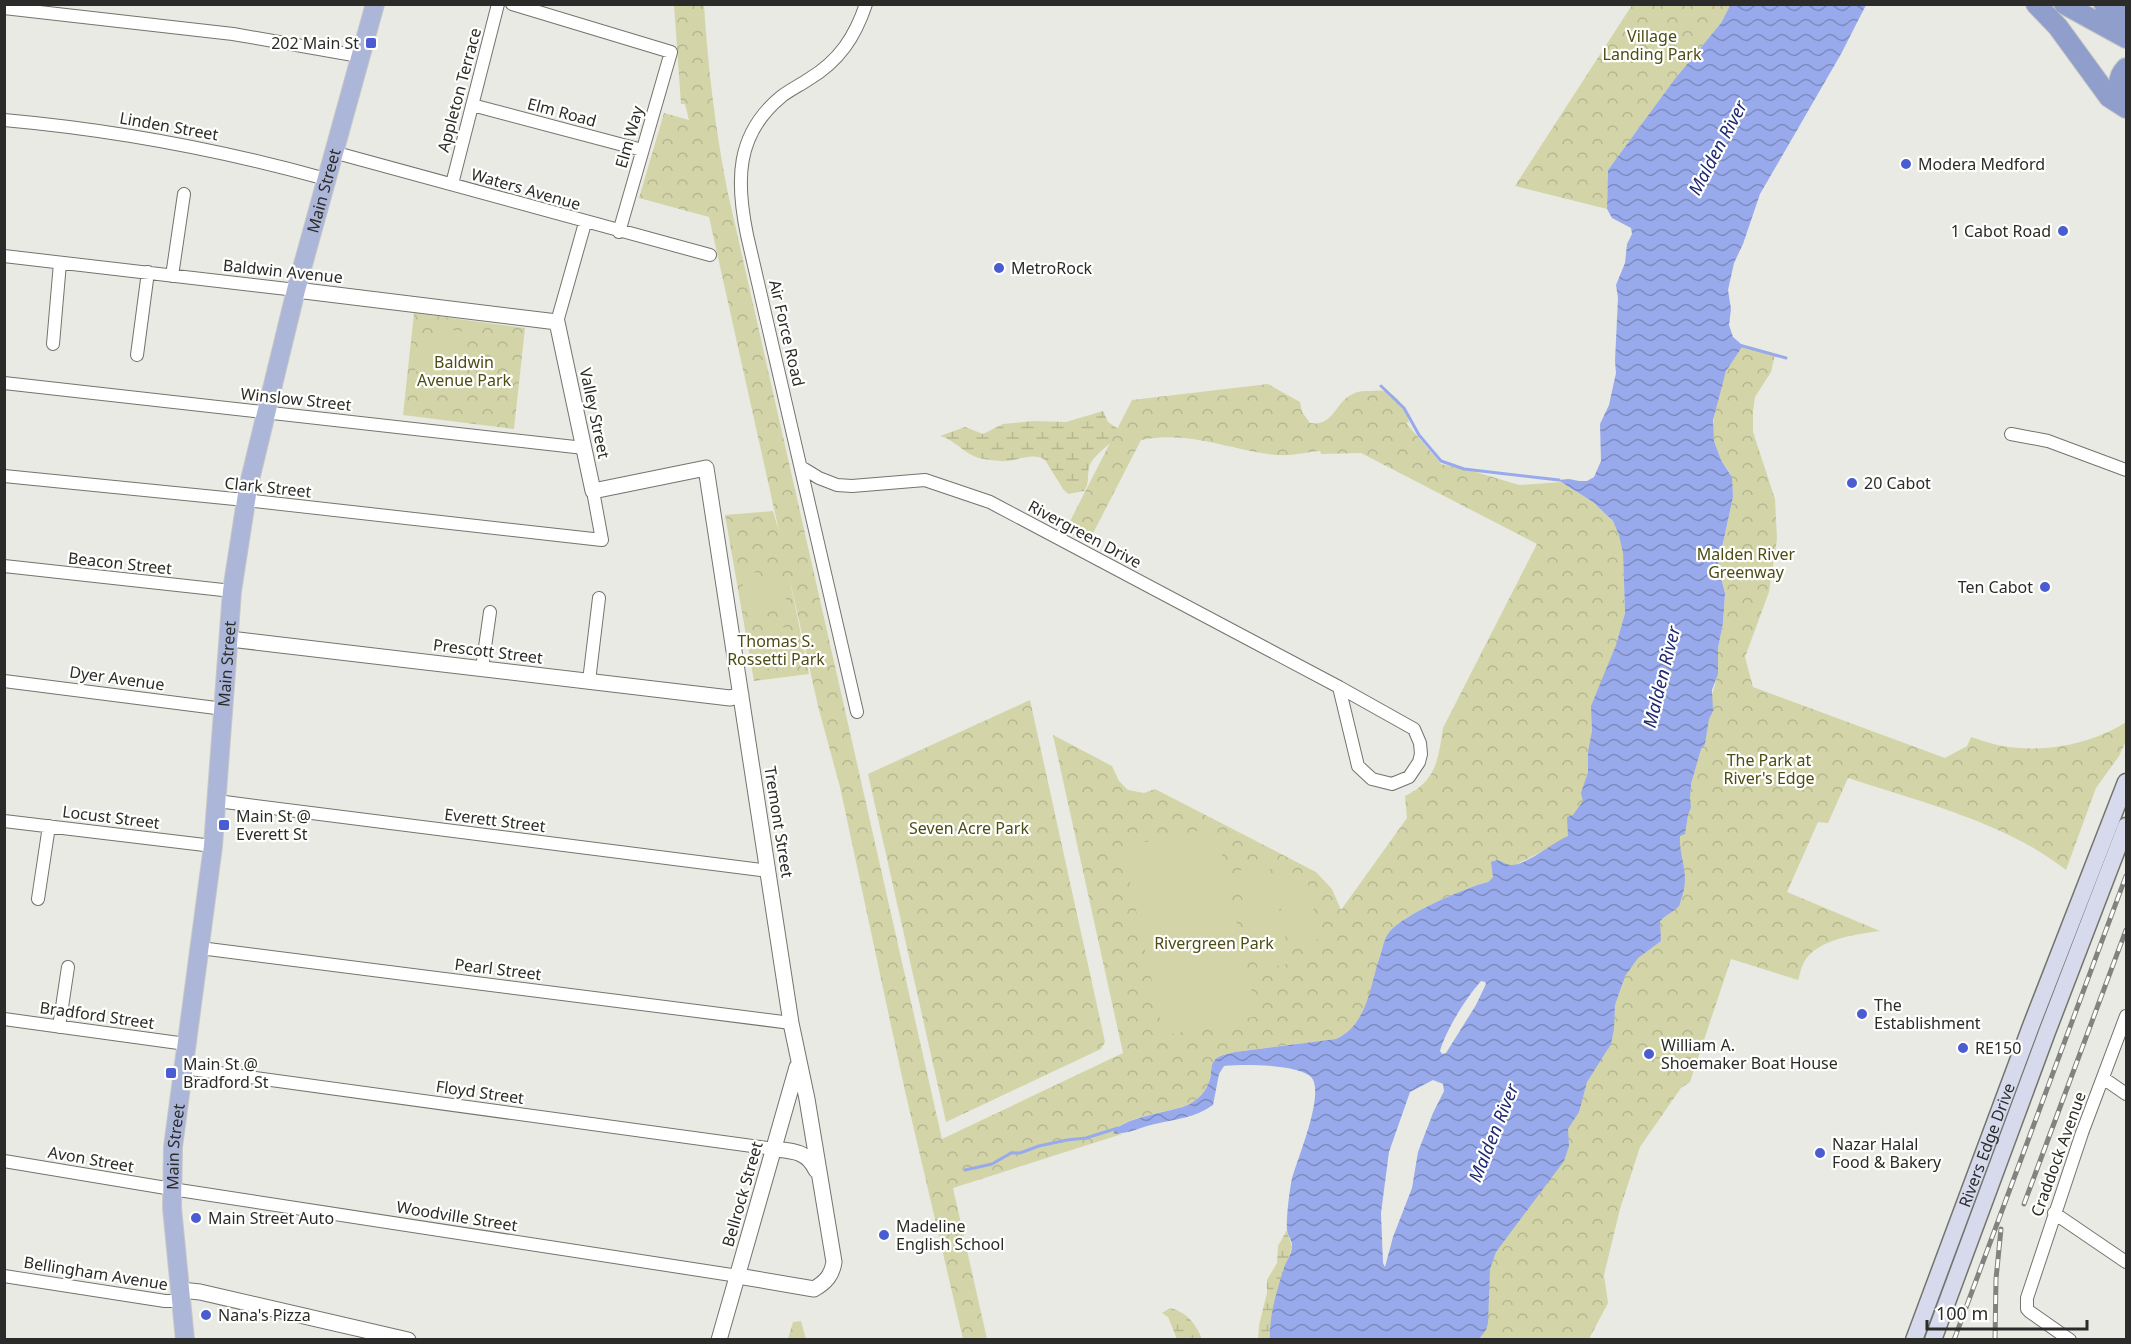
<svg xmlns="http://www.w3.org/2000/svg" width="2131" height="1344" viewBox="0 0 2131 1344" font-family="'Noto Sans',sans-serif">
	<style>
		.wetland { fill: url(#wetland-marsh) }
		.park { fill: url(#park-crowns) }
		.pitch { fill: #d3d5a8 }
		.water { fill: url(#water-waves); fill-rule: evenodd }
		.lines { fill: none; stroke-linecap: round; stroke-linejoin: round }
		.stream { stroke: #98aaec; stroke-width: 3 }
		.minor-casing { stroke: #73746e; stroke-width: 14 }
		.tertiary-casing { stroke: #73746e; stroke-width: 17 }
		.secondary-casing { stroke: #73746e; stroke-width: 19 }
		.primary-casing { stroke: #c8c8c7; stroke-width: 20 }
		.trunk-casing { stroke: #c8c8c7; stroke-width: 22 }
		.minor { stroke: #fff; stroke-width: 12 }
		.tertiary { stroke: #fff; stroke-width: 15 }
		.secondary { stroke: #d6daec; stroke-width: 16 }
		.primary { stroke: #acb6d9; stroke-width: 18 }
		.trunk { stroke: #909ecc; stroke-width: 20 }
		.rail-casing { stroke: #82837f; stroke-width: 5 }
		.rail { stroke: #fffffe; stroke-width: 3; stroke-dasharray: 9; stroke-linecap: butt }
		.poi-dot { fill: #4a5cd1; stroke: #fffffe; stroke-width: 2 }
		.labels { text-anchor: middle; stroke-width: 4.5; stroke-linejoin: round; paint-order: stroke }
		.park-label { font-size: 16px; fill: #4c4c14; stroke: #fffffe }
		.poi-label { font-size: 16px; fill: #2b2b29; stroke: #fffffe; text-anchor: start }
		.street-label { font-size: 16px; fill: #2b2b29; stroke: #fffffe }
		.water-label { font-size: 18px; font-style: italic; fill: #1e2771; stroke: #fffffe }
	</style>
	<defs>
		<pattern id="wetland-marsh" width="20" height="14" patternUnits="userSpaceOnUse" patternTransform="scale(1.5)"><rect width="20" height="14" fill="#d3d5a8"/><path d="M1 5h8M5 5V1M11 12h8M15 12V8" fill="none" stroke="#b5b791"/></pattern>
		<pattern id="park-crowns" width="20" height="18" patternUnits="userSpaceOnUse" patternTransform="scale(1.5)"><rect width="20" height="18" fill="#d3d5a8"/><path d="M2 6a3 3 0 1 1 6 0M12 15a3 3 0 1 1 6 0" fill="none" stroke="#b5b791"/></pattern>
		<pattern id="water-waves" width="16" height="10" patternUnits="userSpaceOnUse" patternTransform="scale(1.5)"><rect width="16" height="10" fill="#98aaec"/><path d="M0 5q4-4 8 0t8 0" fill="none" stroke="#7c8bbf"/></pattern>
	</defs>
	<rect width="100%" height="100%" fill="#e9eae3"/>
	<path class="wetland" d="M1103,411L1108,422L1123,432C1115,440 1092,456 1089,467C1087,476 1090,482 1084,491L1068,494L1063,489L1045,460C1032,451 1014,463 1000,461C989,460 977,459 968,453C959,447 951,439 940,436L965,427L983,434L1003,424L1033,421L1066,422Z
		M1287,1230L1292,1247L1277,1293L1270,1339L1258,1340L1259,1325L1267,1293V1280L1277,1263L1278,1246Z
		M1170,1308C1187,1312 1196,1324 1202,1339H1177L1168,1317L1162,1313Z"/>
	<path class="park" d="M674,5H704C708,67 715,127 727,189L942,1139L1123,1053L1053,735L1112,766L1119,781L1128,790L1144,793L1155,789L1316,872L1332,889L1341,910L1407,818L1405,796C1437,781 1438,759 1443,728L1537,544L1361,453L1321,454L1320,451C1307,452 1292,456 1278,455C1230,451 1191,430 1141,440L1088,543L1065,531L1132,400L1268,384L1300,402L1302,412L1310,423C1333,427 1335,403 1351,395C1357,391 1363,391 1370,391C1374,391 1379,390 1384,391C1397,393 1407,411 1409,423L1406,422L1407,424L1441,464L1476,472L1519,485L1561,482L1593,502L1604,512L1613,521L1620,535L1623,552L1625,613L1616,645L1597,695L1592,763L1586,777L1585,801L1574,835L1515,865H1508L1497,860L1494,861L1493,877L1488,882C1466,887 1405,914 1390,931C1385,937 1383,945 1381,952C1371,983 1369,1024 1336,1039L1235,1052C1228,1054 1218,1055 1214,1061C1210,1066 1212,1073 1210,1079C1208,1089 1199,1099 1190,1104C1173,1112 1119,1116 1113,1134H1122L953,1188L987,1339H963L905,1091L840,787L818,706L709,217L639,198L664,113L689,120L685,104H681Z
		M1632,5H1731L1721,23L1674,80L1608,170L1607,209L1515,186Z
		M414,313L525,328L514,429L403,415Z
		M1742,347L1759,349L1775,354L1771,372L1755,397L1753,412V432L1775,499L1777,539L1769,592L1745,657L1753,687L1945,758L1967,746L1971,737C1983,741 1995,745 2008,747C2048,752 2092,744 2126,722V741L2119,756L2096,788L2066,870C2007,823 1918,801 1848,778L1828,823L1818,822L1787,892L1880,931C1857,934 1817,939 1804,962C1801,967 1800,975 1798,980L1731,959L1690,1082L1681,1088L1640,1147L1620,1209L1604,1275L1608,1303L1589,1339L1475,1340L1487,1268L1565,1128L1621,974L1657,919L1687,784L1716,681L1718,648L1723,623L1725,593L1718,566L1733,497L1730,473L1721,460L1714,441L1713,430L1714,414L1722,381L1729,365Z
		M773,511L782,542L809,674L754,681L725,515Z
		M1030,700L1105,1042L1101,1049L946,1122L868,774Z
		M801,1321L806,1339H788L793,1322Z"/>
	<path class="pitch" d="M443,329L467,332L462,377L415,371L419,335L442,338Z
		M780,546L781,555L760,559L759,549Z
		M781,568L787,606L769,608L764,571Z
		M758,572L764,609L747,612L741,574Z
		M790,627L796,664L779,667L773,629Z
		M767,630L773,668L756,671L750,633Z
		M1216,827L1257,1016L1164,1036L1122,847Z
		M1269,864L1291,963L1258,970L1236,871Z
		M1297,872L1303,874L1307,879L1319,935C1316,946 1301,949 1291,946L1288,941L1276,886C1277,874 1287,874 1297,872Z"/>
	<path class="water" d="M1731,4L1866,5L1841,54L1760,194L1743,244L1734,263L1728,290L1731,309L1729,325L1733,337L1740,343L1742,347L1726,371L1713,420L1714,441L1721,460L1732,477L1733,497L1718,566L1725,593L1723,623L1718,648V674L1712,690L1713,711L1709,719L1705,744L1701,749L1691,784L1690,798L1691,807L1688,815L1685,834L1680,836C1679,860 1690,872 1682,897C1681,898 1680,905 1679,906C1674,912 1665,915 1660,921L1661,941L1638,958L1625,976L1615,1005L1614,1029L1611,1044L1587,1082L1579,1112L1568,1129L1569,1146L1564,1161L1496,1252L1490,1269L1488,1323L1486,1330L1479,1339H1270C1269,1316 1277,1290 1284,1268C1286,1262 1292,1253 1292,1247C1293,1241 1287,1235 1287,1229C1286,1220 1290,1183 1293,1175C1299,1155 1324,1095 1312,1078C1301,1064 1242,1064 1224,1066L1219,1074L1213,1105C1195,1118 1176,1119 1155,1124C1141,1127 1128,1134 1113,1134C1118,1118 1169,1112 1185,1106C1197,1102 1207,1091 1210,1079C1212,1073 1210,1066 1214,1061C1218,1055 1228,1054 1235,1052L1336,1039C1369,1024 1370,983 1381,953C1383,945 1385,937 1390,931C1405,914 1466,887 1488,882L1493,877L1491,862L1497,860C1501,861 1505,864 1510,865C1526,866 1553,842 1568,836L1567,817L1573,815L1583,801L1581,793L1588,772V752L1592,731L1591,706L1616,645L1625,613L1623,553L1619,535L1613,521L1593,502L1558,480L1569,479L1579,481H1587L1594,477L1601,461L1600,424L1609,405L1616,373L1615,361L1618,298L1616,285L1625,263L1627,244L1632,234L1631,228L1612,218L1607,209L1608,170L1674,80L1721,23ZM1481,981L1485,982L1486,984L1476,1005L1446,1053L1442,1054L1440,1051C1446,1030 1466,998 1481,981ZM1433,1080L1443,1084L1444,1091L1433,1113L1418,1152L1412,1188L1393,1237L1385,1267L1383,1263L1381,1213L1389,1152L1410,1092Z"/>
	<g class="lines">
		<path class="stream" d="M1739,345L1786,358
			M1381,386L1404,408L1419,435L1441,461L1464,469L1559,480
			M965,1170L992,1164L1011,1153H1020L1039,1146L1067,1140L1086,1138L1118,1128"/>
		<defs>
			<path id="minor" d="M512,4L671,52L619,232
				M4,8L233,34L359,56
				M472,105L642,150
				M4,120C116,130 218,149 326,179
				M333,152L710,255
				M452,184L498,4
				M4,256L296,290
				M172,276L184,194
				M557,322L585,223
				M53,344L60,263
				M137,355L148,272
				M4,383L584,448
				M2011,434L2048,441L2126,470
				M801,467L819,478L837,485L852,486L925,480L990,502L1339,687
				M4,476L245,500L602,540L593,491
				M4,566L232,591
				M482,668L490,612
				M4,681L224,709
				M589,681L599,598
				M1339,687L1414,729L1420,743L1421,754L1419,762L1409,777L1392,784L1372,779L1358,766Z
				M857,712L747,235C736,182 735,134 782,96C790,90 800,85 809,79C839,61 855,37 866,4
				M217,801L769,871
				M4,821L213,846
				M38,899L49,826
				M200,948L791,1023
				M4,1019L186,1044
				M59,1027L68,967
				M183,1068L774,1149
				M2103,1078L2126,1094
				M4,1161L172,1189L738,1276
				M2054,1213L2126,1262
				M4,1276L165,1301H182
				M2070,1340L2030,1312L2027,1309V1298L2082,1133L2126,1016"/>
			<path id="tertiary" d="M296,290L557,322L593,491L706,468L791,1023L807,1099L834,1262C832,1275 826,1282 814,1289L738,1276
				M230,639L730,698L741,695
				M774,1149C793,1151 807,1151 816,1170
				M181,1290L200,1292L408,1340
				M719,1340L797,1067"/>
			<g id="secondary">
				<path id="s1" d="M1914,1340L2031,1026L2126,782"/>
				<path d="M1933,1340L2047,1032L2126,826"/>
			</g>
			<g id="primary">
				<path id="s2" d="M185,1340L172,1208L173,1147L213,846L232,591L248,488L296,290L375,4"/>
			</g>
			<path id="trunk" d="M2036,4L2058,27L2109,97L2126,108
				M2064,4L2126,38
				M2104,4L2126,17
				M2126,68C2116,78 2118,90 2126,101"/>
		</defs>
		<use href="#minor" class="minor-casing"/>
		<use href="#tertiary" class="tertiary-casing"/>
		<use href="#secondary" class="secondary-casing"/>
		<use href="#primary" class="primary-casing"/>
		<use href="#trunk" class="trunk-casing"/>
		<use href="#minor" class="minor"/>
		<use href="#tertiary" class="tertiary"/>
		<use href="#secondary" class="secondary"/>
		<use href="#primary" class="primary"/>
		<use href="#trunk" class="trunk"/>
		<defs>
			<path id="rail" d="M2024,1204L2126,930
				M1954,1340L2126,876
				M1995,1340L1996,1279L2001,1229"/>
		</defs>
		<use href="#rail" class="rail-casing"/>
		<use href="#rail" class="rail"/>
	</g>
	<g class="poi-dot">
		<rect x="365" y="37" width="12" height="12" rx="3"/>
		<circle cx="1906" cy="164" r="6"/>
		<circle cx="2063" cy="231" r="6"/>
		<circle cx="999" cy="268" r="6"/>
		<circle cx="1852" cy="483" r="6"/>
		<circle cx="2045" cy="587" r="6"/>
		<rect x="218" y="819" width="12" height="12" rx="3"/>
		<circle cx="1862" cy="1014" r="6"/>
		<circle cx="1963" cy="1048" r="6"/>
		<circle cx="1649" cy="1054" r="6"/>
		<rect x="165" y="1067" width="12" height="12" rx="3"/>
		<circle cx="1820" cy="1153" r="6"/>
		<circle cx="196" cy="1218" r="6"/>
		<circle cx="884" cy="1235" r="6"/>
		<circle cx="206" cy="1315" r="6"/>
	</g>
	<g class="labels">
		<g class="park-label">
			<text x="1652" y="42">Village<tspan x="1652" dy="18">Landing Park</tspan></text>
			<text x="464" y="368">Baldwin<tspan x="464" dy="18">Avenue Park</tspan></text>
			<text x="1746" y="560">Malden River<tspan x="1746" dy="18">Greenway</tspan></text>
			<text x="776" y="647">Thomas S.<tspan x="776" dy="18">Rossetti Park</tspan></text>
			<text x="1769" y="766">The Park at<tspan x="1769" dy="18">River's Edge</tspan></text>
			<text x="969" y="834">Seven Acre Park</text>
			<text x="1214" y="949">Rivergreen Park</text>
		</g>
		<g class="poi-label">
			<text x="359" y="49" text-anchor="end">202 Main St</text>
			<text x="1918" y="170">Modera Medford</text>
			<text x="2051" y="237" text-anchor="end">1 Cabot Road</text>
			<text x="1011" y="274">MetroRock</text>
			<text x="1864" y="489">20 Cabot</text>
			<text x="2033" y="593" text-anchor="end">Ten Cabot</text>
			<text x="236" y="822">Main St @<tspan x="236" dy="18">Everett St</tspan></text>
			<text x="1874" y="1011">The<tspan x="1874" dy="18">Establishment</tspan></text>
			<text x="1661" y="1051">William A.<tspan x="1661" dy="18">Shoemaker Boat House</tspan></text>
			<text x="1975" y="1054">RE150</text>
			<text x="183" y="1070">Main St @<tspan x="183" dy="18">Bradford St</tspan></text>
			<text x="1832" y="1150">Nazar Halal<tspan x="1832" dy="18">Food &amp; Bakery</tspan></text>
			<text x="208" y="1224">Main Street Auto</text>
			<text x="896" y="1232">Madeline<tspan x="896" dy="18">English School</tspan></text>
			<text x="218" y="1321">Nana's Pizza</text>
		</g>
		<g class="street-label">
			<text transform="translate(459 90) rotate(-75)" y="6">Appleton Terrace</text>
			<text transform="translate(562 112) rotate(15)" y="6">Elm Road</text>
			<text transform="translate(169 126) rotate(10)" y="6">Linden Street</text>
			<text transform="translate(629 137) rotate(-74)" y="6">Elm Way</text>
			<text transform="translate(526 189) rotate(16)" y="6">Waters Avenue</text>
			<text dy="6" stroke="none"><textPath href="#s2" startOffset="1164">Main Street</textPath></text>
			<text transform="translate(283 271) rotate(6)" y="6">Baldwin Avenue</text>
			<text transform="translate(787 333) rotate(77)" y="6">Air Force Road</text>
			<text transform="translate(296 399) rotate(6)" y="6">Winslow Street</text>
			<text transform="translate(595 413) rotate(78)" y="6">Valley Street</text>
			<text transform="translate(268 487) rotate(6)" y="6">Clark Street</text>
			<text transform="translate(1085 534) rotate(28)" y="6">Rivergreen Drive</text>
			<text transform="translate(120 563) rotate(6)" y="6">Beacon Street</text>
			<text transform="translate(488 651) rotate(7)" y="6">Prescott Street</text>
			<text dy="6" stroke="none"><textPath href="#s2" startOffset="680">Main Street</textPath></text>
			<text transform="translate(117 678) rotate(8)" y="6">Dyer Avenue</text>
			<text transform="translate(111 817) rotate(7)" y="6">Locust Street</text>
			<text transform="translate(495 820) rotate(7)" y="6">Everett Street</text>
			<text transform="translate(779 822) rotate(81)" y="6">Tremont Street</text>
			<text transform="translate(498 969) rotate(7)" y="6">Pearl Street</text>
			<text transform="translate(97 1015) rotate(8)" y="6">Bradford Street</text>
			<text transform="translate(480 1092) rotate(8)" y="6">Floyd Street</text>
			<text dy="6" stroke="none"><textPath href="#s1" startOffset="208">Rivers Edge Drive</textPath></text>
			<text dy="6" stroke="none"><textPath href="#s2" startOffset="194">Main Street</textPath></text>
			<text transform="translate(2058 1154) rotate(-70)" y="6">Craddock Avenue</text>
			<text transform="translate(91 1159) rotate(10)" y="6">Avon Street</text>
			<text transform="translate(742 1194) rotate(-74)" y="6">Bellrock Street</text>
			<text transform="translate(457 1216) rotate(9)" y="6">Woodville Street</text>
			<text transform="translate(96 1273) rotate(9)" y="6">Bellingham Avenue</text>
		</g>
		<g class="water-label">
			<text transform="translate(1718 148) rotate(-62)" y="6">Malden River</text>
			<text transform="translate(1662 677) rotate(-76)" y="6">Malden River</text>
			<text transform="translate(1494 1133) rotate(-68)" y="6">Malden River</text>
		</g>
	</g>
	<rect width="2131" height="1344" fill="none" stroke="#2b2b29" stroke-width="12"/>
	<path d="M1927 1320v9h160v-9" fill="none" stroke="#2b2b29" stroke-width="3"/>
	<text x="1936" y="1320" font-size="18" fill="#2b2b29" stroke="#fffffe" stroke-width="4.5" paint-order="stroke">100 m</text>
</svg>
